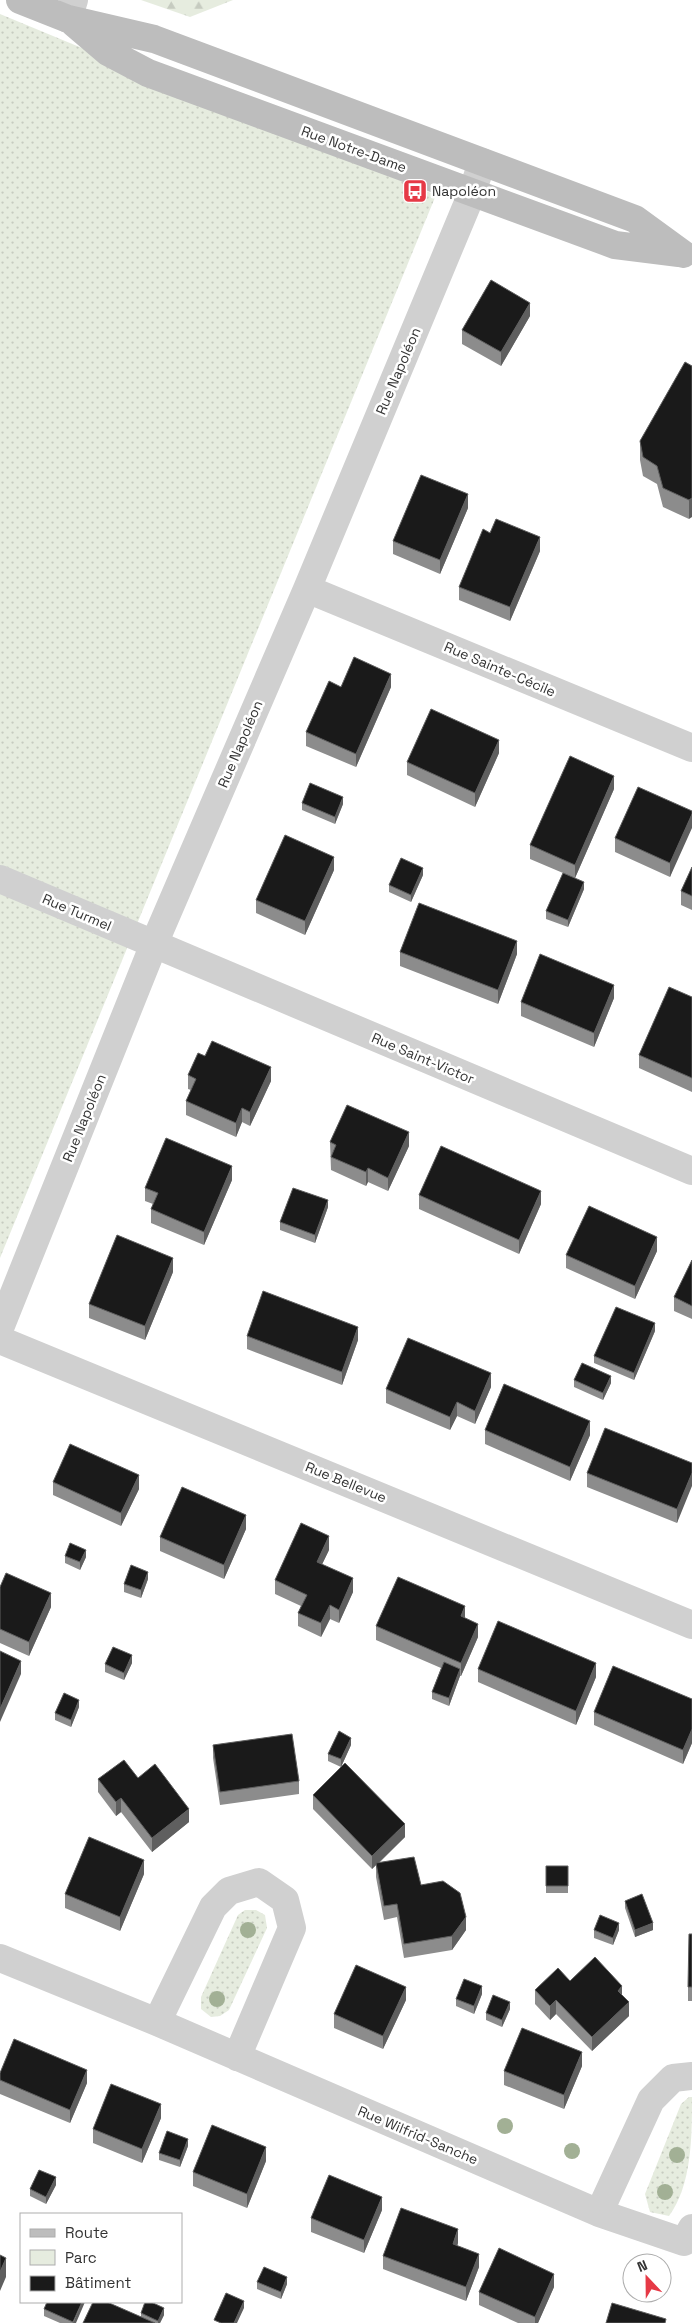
<svg xmlns="http://www.w3.org/2000/svg" width="692" height="2323" viewBox="0 0 692 2323" font-family="'Space Grotesk',sans-serif">
	<style>
		.green { fill: url(#green-dots) }
		.forest { fill: url(#forest-firs) }
		.lines { fill: none; stroke-linecap: round; stroke-linejoin: round }
		.street { stroke: #d0d0d0; stroke-width: 28 }
		.secondary { stroke: #bdbdbd; stroke-width: 28 }
		.tree { fill: #a2b095 }
		.wall { fill: #8c8c8c }
		.shaded-wall { fill: #5f5f5f }
		.building { fill: #1a1a1a; stroke: #5f5f5f }
		.labels { text-anchor: middle; stroke-width: 5; stroke-linejoin: round; paint-order: stroke }
		.street-label { font-size: 14px; fill: #333; stroke: #fff }
		.poi-label { font-size: 14px; fill: #333; stroke: #fff; text-anchor: start }
	</style>
	<defs>
		<pattern id="green-dots" width="8" height="8" patternUnits="userSpaceOnUse" patternTransform="scale(1.25)"><rect width="8" height="8" fill="#e6ecdf"/><path d="M2 2h.1M6 6h.1" fill="none" stroke="#c6cbc0" stroke-width="1.8" stroke-linecap="round"/></pattern>
		<pattern id="forest-firs" width="22" height="20" patternUnits="userSpaceOnUse" patternTransform="scale(1.25)"><rect width="22" height="20" fill="#e6ecdf"/><path d="M5 1l3.5 6h-7zM16 11l3.5 6h-7z" fill="#c6cbc0"/></pattern>
	</defs>
	<rect width="100%" height="100%" fill="#fff"/>
	<path class="green" d="M0,14L436,195L0,1258Z
		M245,1910H256L265,1915L267,1928L229,2010L220,2016L211,2017L201,2009V1997L238,1915Z
		M689,2097H692C692,2136 692,2185 669,2216L650,2212L645,2194L681,2104Z"/>
	<path class="forest" d="M141,0H233L190,17Z"/>
	<g class="lines">
		<path class="street" d="M68,19L74,0
			M307,589L692,748
			M0,879L692,1171
			M0,1328L154,944L307,589L472,193L482,162
			M0,1340L692,1625
			M0,1958L157,2022L599,2213L684,2242L692,2228
			M157,2022L213,1907L229,1891L259,1882L285,1900L292,1928L237,2057
			M599,2213L651,2100L673,2078L692,2076"/>
		<path class="secondary" d="M20,0L68,19L154,39L635,219L683,254
			M74,23L108,52L148,73L615,245L679,253"/>
	</g>
	<g class="tree">
		<circle cx="248" cy="1930" r="8"/>
		<circle cx="217" cy="1999" r="8"/>
		<circle cx="505" cy="2126" r="8"/>
		<circle cx="572" cy="2151" r="8"/>
		<circle cx="677" cy="2155" r="8"/>
		<circle cx="665" cy="2192" r="8"/>
	</g>
	<path class="wall" d="M530,316L501,366L462,344V330Z
		M692,366L689,519L663,507L657,484L643,476L640,460V441Z
		M468,508L440,574L393,554V541Z
		M490,533L540,551L510,621L459,600V587Z
		M341,687H391L356,767L306,746V732Z
		M499,753L475,807L407,775V762Z
		M614,789L575,878L584,889L568,927L546,919V911L563,873L530,859V845Z
		M302,803L343,804L335,824L302,810Z
		M692,811L670,877L615,852V838Z
		M692,867V910L681,905V891Z
		M334,870L305,935L256,913V900Z
		M423,875L411,902L389,892V885Z
		M400,952L517,954L498,1004L400,966Z
		M692,997V1092L639,1068V1055Z
		M614,998L594,1047L521,1016V1002Z
		M188,1075L271,1081L250,1126L242,1122L236,1137L186,1115V1101L191,1090L188,1089Z
		M330,1142L409,1146L388,1191L368,1182L366,1186L331,1170Z
		M232,1180L204,1245L151,1223V1209L153,1204L145,1201V1188Z
		M419,1195L541,1204L519,1254L419,1209Z
		M328,1207L315,1243L280,1230V1222Z
		M657,1251L635,1299L566,1268V1255Z
		M692,1260V1319L674,1311V1297Z
		M173,1272L145,1340L89,1318V1304Z
		M655,1331L634,1380L594,1363V1356Z
		M247,1336L358,1340L342,1385L247,1349Z
		M574,1380L611,1383L603,1400L574,1387Z
		M491,1387L475,1424L457,1416L450,1430L386,1403V1389Z
		M485,1430L590,1435L570,1481L485,1444Z
		M692,1463L677,1523L587,1487V1473Z
		M53,1482L139,1489L121,1526L53,1495Z
		M246,1529L224,1579L160,1551V1537Z
		M329,1550L322,1564L353,1592L339,1623L330,1619L321,1637L298,1626V1613L301,1606L275,1594V1580Z
		M65,1556L86,1557L80,1570L65,1563Z
		M148,1579L141,1598L124,1592V1584Z
		M0,1587L51,1607L29,1656L0,1643Z
		M465,1618L478,1637L461,1676H460L449,1706L432,1699V1692L441,1668L376,1640V1626Z
		M132,1663L124,1680L105,1672V1664Z
		M478,1669L596,1677L576,1725L478,1682Z
		M692,1699V1743L683,1764L594,1725V1712Z
		M79,1707L71,1727L55,1720V1713Z
		M213,1745L299,1781V1794L220,1805L213,1758Z
		M351,1745L341,1767L328,1761V1754Z
		M98,1779L189,1822L152,1852L121,1812L116,1816L98,1792Z
		M313,1795L405,1837L379,1863L421,1885L466,1930L452,1950L404,1958L397,1917L384,1920L376,1877V1865L372,1869L313,1809Z
		M546,1866H568V1893H546Z
		M144,1874L120,1931L65,1908V1894Z
		M625,1901L653,1930L635,1937L625,1908Z
		M594,1930H619L613,1945L594,1938Z
		M692,1934V2001H688V1987Z
		M570,1981L622,1995L629,2016L592,2051L556,2014L550,2020L535,2004V1990Z
		M482,1994L474,2014L456,2006V1999Z
		M406,2000L383,2049L334,2028V2014Z
		M510,2009L502,2027L486,2020V2013Z
		M582,2066L564,2109L504,2085V2071Z
		M0,2073L87,2083L70,2123L0,2094Z
		M161,2118L142,2163L93,2143V2129Z
		M188,2146L180,2167L159,2160V2153Z
		M266,2161L247,2208L193,2186V2172Z
		M56,2185L46,2204L30,2196V2189Z
		M382,2210L364,2253L311,2232V2218Z
		M458,2243L457,2246L479,2267L466,2301L383,2269V2256Z
		M257,2282L287,2284L281,2299L257,2289Z
		M554,2287L538,2323H518L479,2305V2292Z
		M44,2309L76,2323H60L44,2316Z
		M141,2313L164,2315L160,2323H83L141,2317Z"/>
	<path class="shaded-wall" d="M530,303V316L501,366V352Z
		M468,494V508L440,574V560Z
		M692,498V517L689,519V500Z
		M540,537V551L510,621V607Z
		M391,674V687L356,767V754Z
		M499,740V753L475,807V793Z
		M614,776V789L575,878V865Z
		M343,797V804L335,824V817Z
		M692,814V828L670,877V863Z
		M334,857V870L305,935V921Z
		M423,868V875L411,902V895Z
		M584,882V889L568,927V920Z
		M517,941V954L498,1004V990Z
		M614,985V998L594,1047V1033Z
		M271,1067V1081L250,1126V1112Z
		M242,1108V1122L236,1137V1123Z
		M409,1132V1146L388,1191V1178Z
		M232,1166V1180L204,1245V1232Z
		M368,1168V1182L366,1186V1172Z
		M541,1191V1204L519,1254V1240Z
		M328,1200V1207L315,1243V1235Z
		M657,1237V1251L635,1299V1286Z
		M173,1258V1272L145,1340V1326Z
		M655,1323V1331L634,1380V1373Z
		M358,1327V1340L342,1385V1372Z
		M491,1373V1387L475,1424V1411Z
		M611,1376V1383L603,1400V1393Z
		M457,1402V1416L450,1430V1417Z
		M590,1421V1435L570,1481V1467Z
		M692,1473V1486L677,1523V1509Z
		M139,1475V1489L121,1526V1513Z
		M246,1515V1529L224,1579V1565Z
		M329,1536V1550L317,1575V1562Z
		M86,1550V1557L80,1570V1562Z
		M148,1572V1579L141,1598V1590Z
		M353,1578V1592L339,1623V1610Z
		M51,1593V1607L29,1656V1642Z
		M330,1605V1619L321,1637V1623Z
		M465,1606V1620L461,1616Z
		M478,1624V1637L461,1676V1663Z
		M132,1655V1663L124,1680V1673Z
		M21,1661V1674L0,1722V1709Z
		M596,1663V1677L576,1725V1711Z
		M460,1669V1676L449,1706V1698Z
		M79,1700V1707L71,1727V1720Z
		M692,1729V1743L683,1764V1750Z
		M351,1738V1745L341,1767V1759Z
		M121,1798V1812L116,1816V1802Z
		M189,1809V1822L152,1852V1838Z
		M405,1824V1837L372,1869V1856Z
		M144,1860V1874L120,1931V1917Z
		M466,1917V1930L452,1950V1936Z
		M619,1923V1930L613,1945V1938Z
		M653,1923V1930L635,1937V1930Z
		M482,1986V1994L474,2014V2006Z
		M622,1986V2000L618,1991Z
		M406,1987V2000L383,2049V2036Z
		M556,2000V2014L550,2020V2006Z
		M510,2002V2009L502,2027V2020Z
		M629,2002V2016L592,2051V2037Z
		M582,2052V2066L564,2109V2095Z
		M87,2070V2083L70,2123V2110Z
		M161,2104V2118L142,2163V2149Z
		M188,2139V2146L180,2167V2160Z
		M266,2147V2161L247,2208V2194Z
		M56,2177V2185L46,2204V2197Z
		M382,2197V2210L364,2253V2240Z
		M458,2229V2243L453,2258V2244Z
		M479,2254V2267L466,2301V2287Z
		M6,2258V2277L0,2291V2272Z
		M554,2274V2287L538,2323H535V2317Z
		M287,2277V2284L281,2299V2292Z
		M244,2301V2308L237,2323H234Z
		M82,2302H85L76,2323H73Z
		M164,2308V2315L160,2323H158V2321Z"/>
	<path class="building" d="M491,280L530,303L501,352L462,330Z
		M685,362L692,366V498L689,500L663,488L657,466L643,457L640,441Z
		M421,475L468,494L440,560L393,541Z
		M496,519L540,537L510,607L459,587L483,529L490,533Z
		M354,657L391,674L356,754L306,732L329,681L341,687Z
		M431,709L499,740L475,793L407,762Z
		M570,756L614,776L575,865L530,845Z
		M310,783L343,797L335,817L302,803Z
		M638,787L692,811V814L670,863L615,838Z
		M285,835L334,857L305,921L256,900Z
		M401,858L423,868L411,895L389,885Z
		M692,867V896L681,891Z
		M563,873L584,882L568,920L546,911Z
		M419,903L517,941L498,990L400,952Z
		M540,954L614,985L594,1033L521,1002Z
		M669,987L692,997V1078L639,1055Z
		M212,1041L271,1067L250,1112L242,1108L236,1123L186,1101L196,1079L188,1075L198,1053L205,1056Z
		M347,1105L409,1132L388,1178L368,1168L366,1172L331,1157L336,1145L330,1142Z
		M166,1138L232,1166L204,1232L151,1209L158,1193L145,1188Z
		M441,1146L541,1191L519,1240L419,1195Z
		M293,1188L328,1200L315,1235L280,1222Z
		M589,1206L657,1237L635,1286L566,1255Z
		M117,1235L173,1258L145,1326L89,1304Z
		M692,1260V1306L674,1297Z
		M263,1291L358,1327L342,1372L247,1336Z
		M616,1307L655,1323L634,1373L594,1356Z
		M408,1338L491,1373L475,1411L457,1402L450,1417L386,1389Z
		M582,1363L611,1376L603,1393L574,1380Z
		M504,1384L590,1421L570,1467L485,1430Z
		M605,1428L692,1463V1473L677,1509L587,1473Z
		M70,1444L139,1475L121,1513L53,1482Z
		M182,1487L246,1515L224,1565L160,1537Z
		M301,1523L329,1536L317,1562L353,1578L339,1610L330,1605L321,1623L298,1613L307,1595L275,1580Z
		M70,1543L86,1550L80,1562L65,1556Z
		M131,1565L148,1572L141,1590L124,1584Z
		M6,1573L51,1593L29,1642L0,1629V1587Z
		M398,1577L465,1606L461,1616L478,1624L461,1663L376,1626Z
		M498,1621L596,1663L576,1711L478,1669Z
		M113,1647L132,1655L124,1673L105,1664Z
		M0,1651L21,1661L0,1709Z
		M444,1662L460,1669L449,1698L432,1692Z
		M613,1666L692,1699V1729L683,1750L594,1712Z
		M64,1693L79,1700L71,1720L55,1713Z
		M339,1731L351,1738L341,1759L328,1754Z
		M292,1734L299,1781L220,1792L213,1745Z
		M124,1760L138,1778L155,1764L189,1809L152,1838L121,1798L116,1802L98,1779Z
		M345,1763L405,1824L372,1856L313,1795Z
		M89,1837L144,1860L120,1917L65,1894Z
		M414,1857L421,1885L443,1881L460,1893L466,1917L452,1936L404,1944L397,1904L384,1906L376,1863Z
		M546,1866H568V1886H546Z
		M642,1894L653,1923L635,1930L625,1901Z
		M600,1915L619,1923L613,1938L594,1930Z
		M689,1934H692V1987H688Z
		M595,1957L622,1986L618,1991L629,2002L592,2037L556,2000L550,2006L535,1990L558,1968L570,1981Z
		M356,1965L406,1987L383,2036L334,2014Z
		M464,1979L482,1986L474,2006L456,1999Z
		M493,1995L510,2002L502,2020L486,2013Z
		M522,2028L582,2052L564,2095L504,2071Z
		M14,2039L87,2070L70,2110L0,2080V2073Z
		M111,2084L161,2104L142,2149L93,2129Z
		M212,2125L266,2147L247,2194L193,2172Z
		M167,2131L188,2139L180,2160L159,2153Z
		M39,2170L56,2177L46,2197L30,2189Z
		M329,2175L382,2197L364,2240L311,2218Z
		M401,2208L458,2229L453,2244L479,2254L466,2287L383,2256Z
		M499,2248L554,2274L535,2317L479,2292Z
		M0,2255L6,2258L0,2272Z
		M264,2267L287,2277L281,2292L257,2282Z
		M226,2293L244,2301L234,2323H221L214,2320Z
		M47,2302H82L73,2322L44,2309Z
		M93,2302H107L155,2323H83Z
		M145,2302H151L164,2308L158,2321L141,2313Z
		M612,2303L666,2319L665,2323H606Z"/>
	<defs>
		<symbol id="bus-square" viewBox="-11 -11 22 22"><rect x="-9" y="-9" width="18" height="18" rx="4" fill="#e63946" stroke="#fff"/><path d="M-5-6H5V4H4V6H2V4H-2V6H-4V4H-5ZM-3.5-4V0h7V-4ZM-3.5 1.2v1.5H-2V1.2ZM2 1.2v1.5H3.5V1.2Z" fill="#fff"/></symbol>
	</defs>
	<g fill-rule="evenodd">
		<use href="#bus-square" x="401" y="177" width="28" height="28"/>
	</g>
	<g class="labels">
		<g class="street-label">
			<text transform="translate(354 149) rotate(20)" y="5">Rue Notre-Dame</text>
			<text transform="translate(398 371) rotate(-67)" y="5">Rue Napoléon</text>
			<text transform="translate(500 669) rotate(23)" y="5">Rue Sainte-Cécile</text>
			<text transform="translate(240 744) rotate(-67)" y="5">Rue Napoléon</text>
			<text transform="translate(77 912) rotate(23)" y="5">Rue Turmel</text>
			<text transform="translate(423 1058) rotate(23)" y="5">Rue Saint-Victor</text>
			<text transform="translate(84 1118) rotate(-68)" y="5">Rue Napoléon</text>
			<text transform="translate(346 1482) rotate(22)" y="5">Rue Bellevue</text>
			<text transform="translate(418 2135) rotate(23)" y="5">Rue Wilfrid-Sanche</text>
		</g>
		<g class="poi-label">
			<text x="432" y="196">Napoléon</text>
		</g>
	</g>
	<rect x="20" y="2213" width="162" height="90" fill="#ffffff" stroke="#adadad"/>
	<rect x="30" y="2229" width="25" height="8" fill="#bdbdbd" stroke="#adadad"/>
	<text x="65" y="2238" font-size="15" fill="#333333">Route</text>
	<rect x="30" y="2250" width="25" height="15" fill="#e6ecdf" stroke="#adadad"/>
	<text x="65" y="2263" font-size="15" fill="#333333">Parc</text>
	<rect x="30" y="2276" width="25" height="15" fill="#1a1a1a" stroke="#adadad"/>
	<text x="65" y="2288" font-size="15" fill="#333333">Bâtiment</text>
	<g transform="translate(647 2278) rotate(338)"><circle r="24" fill="#ffffff" stroke="#adadad"/>
	<path d="M0-4L9 19L0 12L-9 19Z" fill="#e63946"/>
	<text y="-8" font-size="14" font-weight="bold" text-anchor="middle" fill="#333333">N</text>
	</g>
</svg>
